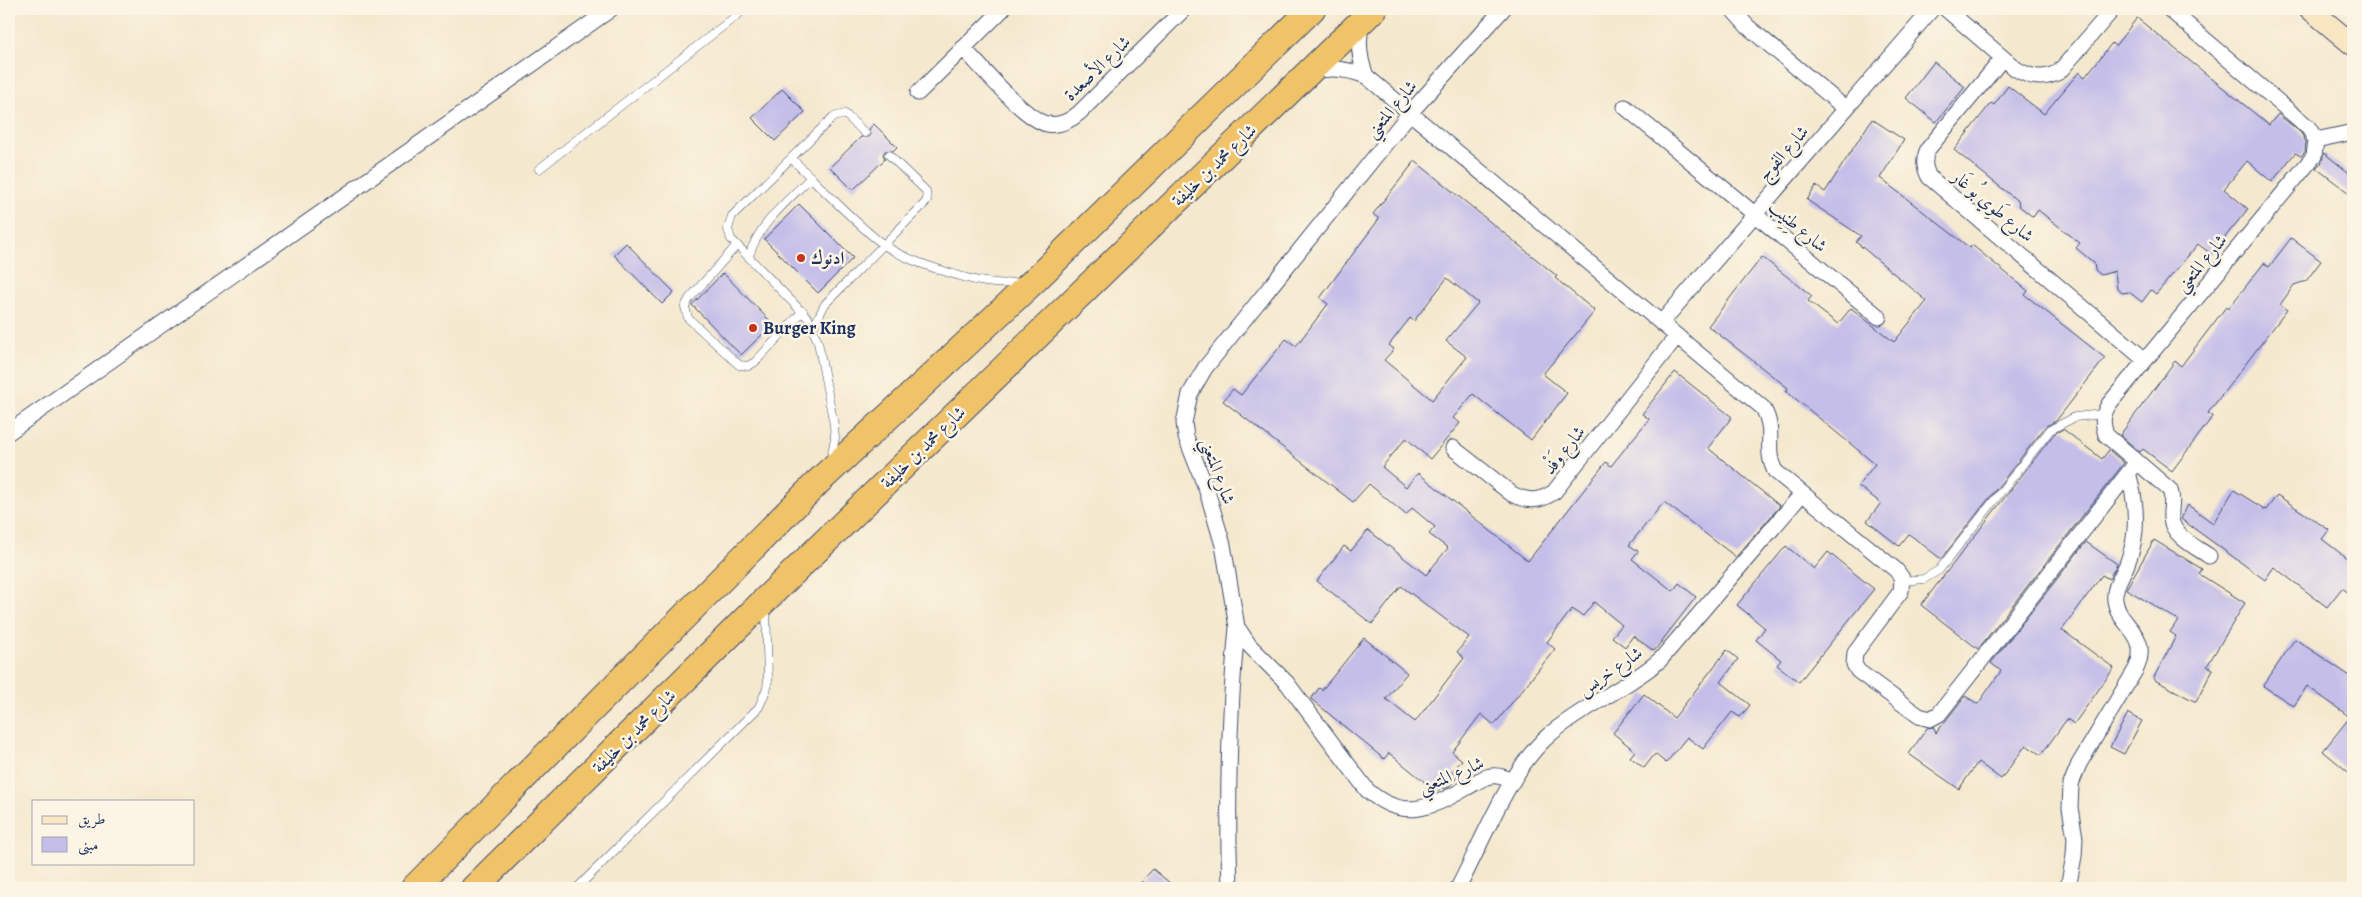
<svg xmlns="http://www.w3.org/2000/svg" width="2362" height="897" viewBox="0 0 2362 897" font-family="Alegreya,Amiri,serif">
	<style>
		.building { fill: #c4bee9; fill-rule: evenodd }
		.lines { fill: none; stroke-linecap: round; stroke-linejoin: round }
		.service-casing { stroke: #3c4b6f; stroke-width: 9 }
		.minor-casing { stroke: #3c4b6f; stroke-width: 17 }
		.secondary-casing { stroke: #3c4b6f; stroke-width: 23 }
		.trunk-casing { stroke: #3c4b6f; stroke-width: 28 }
		.service { stroke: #fff; stroke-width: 8 }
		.minor { stroke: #fff; stroke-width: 15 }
		.secondary { stroke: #f9e7c3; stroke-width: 21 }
		.trunk { stroke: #f1c369; stroke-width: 26 }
		.poi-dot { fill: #c8321e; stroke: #fcf5e5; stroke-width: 2 }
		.labels { text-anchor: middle; stroke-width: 5; stroke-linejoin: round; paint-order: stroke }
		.street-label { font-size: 18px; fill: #1b2f5e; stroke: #fcf5e5 }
		.poi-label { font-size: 18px; font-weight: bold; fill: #1b2f5e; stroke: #fcf5e5; text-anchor: start }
	</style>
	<rect width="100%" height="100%" fill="#fcf5e5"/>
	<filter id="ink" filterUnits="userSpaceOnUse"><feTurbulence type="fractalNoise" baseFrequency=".02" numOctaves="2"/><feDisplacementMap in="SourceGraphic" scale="10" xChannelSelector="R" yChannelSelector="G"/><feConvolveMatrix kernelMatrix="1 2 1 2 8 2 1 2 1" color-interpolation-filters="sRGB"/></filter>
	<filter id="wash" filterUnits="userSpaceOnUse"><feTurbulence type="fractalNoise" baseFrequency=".0096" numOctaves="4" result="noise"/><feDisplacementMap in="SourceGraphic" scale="20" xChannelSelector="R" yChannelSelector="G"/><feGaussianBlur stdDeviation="1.12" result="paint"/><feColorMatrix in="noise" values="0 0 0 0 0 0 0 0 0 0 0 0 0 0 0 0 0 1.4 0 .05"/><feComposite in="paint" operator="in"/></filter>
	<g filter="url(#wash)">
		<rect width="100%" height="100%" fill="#f4e8ce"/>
		<g id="blocks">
			<path class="building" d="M2137,18L2269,125L2278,114L2301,133L2306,142L2305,152L2301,156L2295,153L2272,182L2247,161L2224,189L2248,209L2211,254L2198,244L2156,294L2151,290L2142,302L2129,292L2122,293L2117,289L2115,271L2101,275L2095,270L2094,263L2076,248L2080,243L2038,210L2033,217L2018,205L2019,202L1954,150L1991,103L1994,105L2008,86L2044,114L2079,72L2085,77L2112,43L2115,46Z
				M1934,62L1965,87L1936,122L1906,98Z
				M782,89L805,112L775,141L752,118Z
				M1872,119L1904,140L1880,178L1970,248L1972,245L2028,291L2025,295L2105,358L2056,421L2046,426L1941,559L1909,534L1899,546L1867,521L1881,503L1858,486L1875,464L1786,391L1788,388L1708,326L1762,257L1812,296L1808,301L1838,324L1851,308L1894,342L1927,301L1856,242L1861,236L1807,200L1816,186L1825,192Z
				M874,124L897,147L893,151H885L883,154L885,159L853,190L830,167L861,137H869L871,134L869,129Z
				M2324,153L2353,176V196L2316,168L2322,162Z
				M1415,161L1557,276L1555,278L1595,311L1543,374L1567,393L1531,440L1473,394L1453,418L1460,423L1430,459L1406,438L1382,467L1406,487L1418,473L1528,561L1606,462L1611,466L1649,419L1642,414L1675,372L1732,417L1708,448L1780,506L1736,557L1664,502L1629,545L1638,551L1632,559L1673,591L1679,583L1696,597L1654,651L1633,636L1625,647L1612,637L1622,625L1594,602L1583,616L1572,609L1547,642L1555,649L1494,725L1481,714L1452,752L1462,760L1452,772L1458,776L1449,787L1444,789L1441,787L1437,792L1389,753L1384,759L1311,699L1319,688L1322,690L1364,638L1407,673L1386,699L1415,722L1464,658L1457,652L1469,637L1401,586L1372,624L1317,581L1344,546L1351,551L1368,530L1426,575L1448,548L1429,534L1435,527L1412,508L1406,515L1369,484L1353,502L1223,401L1233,389L1241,395L1286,339L1296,346L1328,304L1320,298L1379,219L1373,214ZM1447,278L1478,303L1446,341L1467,357L1432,400L1384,360L1394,349L1389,345L1410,318L1414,321Z
				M799,204L853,258L818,293L764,239Z
				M2291,238L2321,261L2306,281L2294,285L2280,305L2287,310L2208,413L2213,416L2172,471L2143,449L2140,452L2120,435L2175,361L2181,366L2226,307L2228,309L2264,263L2269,267Z
				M626,243L674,292L662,304L614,255Z
				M723,273L773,324L741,355L692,305Z
				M2063,429L2102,459L2109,450L2124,463L1978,649L1921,605L2054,434Z
				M2234,490L2266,510L2277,495L2329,530L2322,539L2353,563V596L2342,588L2327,607L2274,567L2265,580L2181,519L2188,505L2213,523Z
				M2154,540L2202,569L2199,574L2245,603L2207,666L2213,669L2196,702L2153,679L2176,636L2170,632L2178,620L2126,589Z
				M2086,542L2117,564L2109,579L2102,575L2062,630L2114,668L2074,724L2067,719L2041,755L2026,745L2001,779L1978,762L1959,789L1909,754L1927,728L1933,727L1936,733L1965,696L1978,704L2001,671L1991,663Z
				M1786,546L1814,569L1828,552L1874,589L1799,682L1777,665L1781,660L1756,640L1765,628L1737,605Z
				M2295,639L2353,678V776L2323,751L2350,717L2307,686L2294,706L2263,686Z
				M1727,650L1738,659L1721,682L1750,705L1740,717L1732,712L1703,749L1687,737L1666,763L1655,754L1644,768L1630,757L1635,751L1613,733L1644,694L1674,718Z
				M2128,713L2142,721L2124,754L2110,747Z
				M1153,869L1176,888H1151L1142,881Z"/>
		</g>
	</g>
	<g filter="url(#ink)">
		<use href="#blocks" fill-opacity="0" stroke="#3c4b6f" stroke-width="1"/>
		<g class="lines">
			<defs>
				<path id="service" d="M792,159C819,185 846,214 875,238C896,256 924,265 950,273C975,281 995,286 1021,282
					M539,169L745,9
					M737,245L689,299L685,307L688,318L739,365L748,366L755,362L803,311
					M749,256C759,223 788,201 811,177
					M813,328L825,304L927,201L926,191L889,155
					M831,458L835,438L834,425L818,342L808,318L731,239L728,229L732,216L833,117L845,114L865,133
					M1903,581L1924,579L1939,570L2050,430L2075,417L2103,414
					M577,888L759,707L767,688L768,679L766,608"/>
				<path id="minor" d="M1503,9L1410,113L1205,368L1190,394L1184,423L1186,437L1207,491L1223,545L1237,627L1249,645L1287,683L1367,790C1402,821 1430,809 1466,788C1474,784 1482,777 1491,776C1499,775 1506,778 1513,781
					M1732,9L1747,26L1846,109
					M1946,9L2016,69C2031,78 2043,80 2059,72L2113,9
					M2169,9L2308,127L2316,140L2314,156L2109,404C2102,416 2102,422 2106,435L2170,490C2174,501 2170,507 2171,518C2172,536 2196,547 2209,556
					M1362,22C1357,41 1359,58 1366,76
					M963,48C981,66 1024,119 1047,124C1059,126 1070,121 1079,113L1184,9
					M2003,58L1928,149C1923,160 1924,167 1929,177L2145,360
					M1312,72C1331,66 1348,69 1366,76L1763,408C1777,432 1763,448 1775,471L1896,570L1902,578L1901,591L1855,653L1854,664L1858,671L1919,716L1930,719L1939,714L2137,462
					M918,93L1003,9
					M1625,107L1879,317
					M2316,140L2353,132
					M1661,323L1932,9
					M9,432L611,9
					M1453,448L1512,494C1528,502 1539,502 1554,492L1677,336
					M1230,888C1227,801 1229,713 1237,627
					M1458,888C1483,841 1509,770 1549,735C1583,706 1626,689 1660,660L1801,495
					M2068,888L2074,856L2075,838L2070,808L2071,784L2079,764L2136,669C2152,633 2118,627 2115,600C2113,587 2123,575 2127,564C2139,535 2137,503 2128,473"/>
				<path id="secondary" d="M2310,9L2353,45"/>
				<path id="trunk" d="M414,888L818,482L1037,278L1312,9
					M474,888L766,599L1374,9"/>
			</defs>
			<use href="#service" class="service-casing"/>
			<use href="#minor" class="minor-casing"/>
			<use href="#secondary" class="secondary-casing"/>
			<use href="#trunk" class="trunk-casing"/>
			<use href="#service" class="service"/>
			<use href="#minor" class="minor"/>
			<use href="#secondary" class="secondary"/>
			<use href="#trunk" class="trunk"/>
		</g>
	</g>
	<g class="poi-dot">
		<circle cx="801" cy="258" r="5"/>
		<circle cx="753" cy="328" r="5"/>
	</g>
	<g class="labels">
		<g class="street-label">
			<text transform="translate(1097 68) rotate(-44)" y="6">شارع الأصعدة</text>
			<text transform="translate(1391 109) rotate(-50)" y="6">شارع المتعني</text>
			<text transform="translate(1783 153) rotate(-49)" y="6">شارع الفوج</text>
			<text transform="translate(1214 165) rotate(-44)" y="6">شارع محمد بن خليفة</text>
			<text transform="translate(1993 206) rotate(40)" y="6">شارع طَوِي بُو غَار</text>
			<text transform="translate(1798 226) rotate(40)" y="6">شارع طِنِيب</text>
			<text transform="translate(2201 263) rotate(-50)" y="6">شارع المتعني</text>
			<text transform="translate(923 447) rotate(-44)" y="6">شارع محمد بن خليفة</text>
			<text transform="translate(1564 450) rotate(-52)" y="6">شارع وَفْد</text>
			<text transform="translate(1218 471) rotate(70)" y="6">شارع المتعني</text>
			<text transform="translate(1610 671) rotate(-34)" y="6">شارع خريس</text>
			<text transform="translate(634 731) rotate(-45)" y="6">شارع محمد بن خليفة</text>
			<text transform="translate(1451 775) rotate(-23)" y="6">شارع المتعني</text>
		</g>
		<g class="poi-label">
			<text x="811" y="264">ادنوك</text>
			<text x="763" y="334">Burger King</text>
		</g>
	</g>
	<rect width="2362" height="897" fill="none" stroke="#fcf5e5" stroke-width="30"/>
	<rect x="32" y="800" width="162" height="65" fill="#fcf5e5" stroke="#a2a6af"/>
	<rect x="42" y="816" width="25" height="8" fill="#f9e7c3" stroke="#a2a6af"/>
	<text x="78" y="824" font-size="15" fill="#1b2f5e">طريق</text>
	<rect x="42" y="837" width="25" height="15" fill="#c4bee9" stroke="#a2a6af"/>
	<text x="78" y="850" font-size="15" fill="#1b2f5e">مبنى</text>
</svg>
